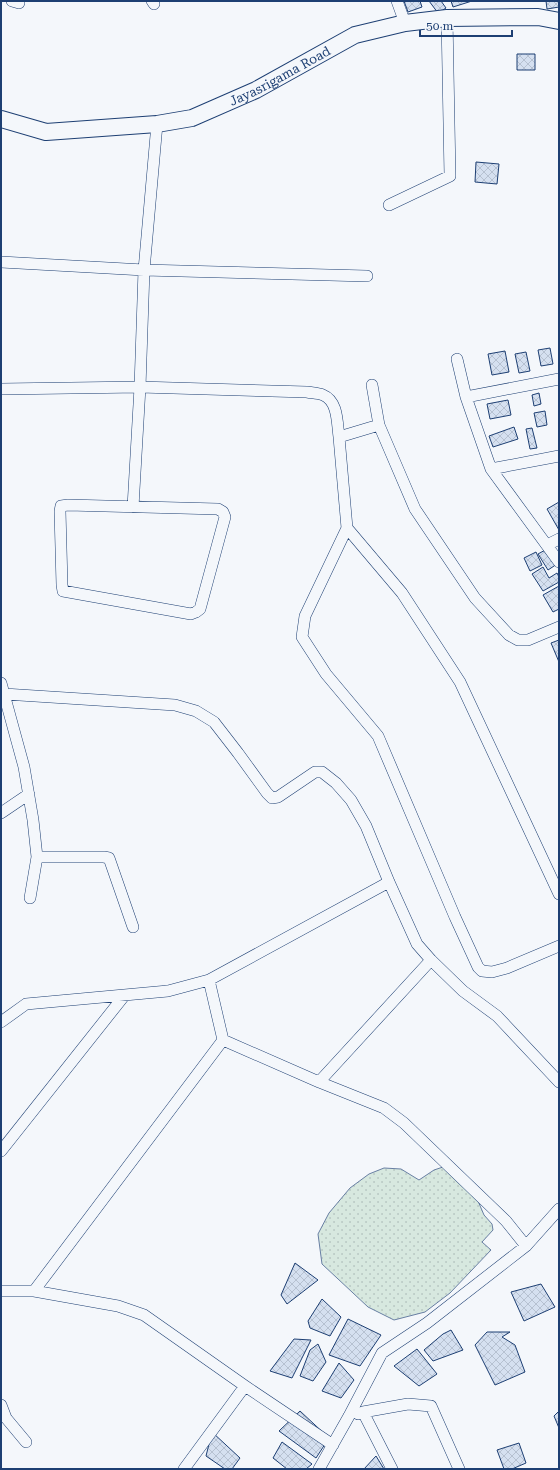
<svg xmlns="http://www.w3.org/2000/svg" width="560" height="1470" viewBox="0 0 560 1470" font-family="'Roboto Serif',serif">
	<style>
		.park { fill: url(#park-dots); stroke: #687fa3 }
		.building { fill: url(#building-cross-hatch); stroke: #1d3f73 }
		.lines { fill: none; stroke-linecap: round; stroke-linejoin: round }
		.street-casing { stroke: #1d3f73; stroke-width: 12 }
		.secondary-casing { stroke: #1d3f73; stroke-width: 18 }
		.street { stroke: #f4f7fb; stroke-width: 11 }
		.secondary { stroke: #f4f7fb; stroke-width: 16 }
		.labels { text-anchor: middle; stroke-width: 3; stroke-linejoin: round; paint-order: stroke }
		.street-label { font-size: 13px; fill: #1d3f73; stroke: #f4f7fb }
	</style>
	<defs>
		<pattern id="park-dots" width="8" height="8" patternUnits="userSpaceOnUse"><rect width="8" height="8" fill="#d7e8df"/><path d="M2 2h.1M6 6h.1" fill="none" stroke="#b8c8c3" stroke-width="1.8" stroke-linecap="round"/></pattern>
		<pattern id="building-cross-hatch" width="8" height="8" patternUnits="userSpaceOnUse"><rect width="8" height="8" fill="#d5e0f0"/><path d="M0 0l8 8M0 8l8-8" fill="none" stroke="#b6c1d1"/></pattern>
	</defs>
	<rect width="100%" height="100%" fill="#f4f7fb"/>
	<path class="park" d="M443,1167L478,1201L484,1215L492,1224L493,1230L482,1242L491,1250L450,1293L425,1312L394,1320L368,1307L322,1264L318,1234L329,1213L350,1188L369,1174L384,1168L401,1169L419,1180L434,1170Z"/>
	<path class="building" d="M404,1H420L422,7L408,12Z
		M429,1H441L446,8L438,13Z
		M451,1H472L453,7Z
		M546,1H559V7L547,9Z
		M517,54H535V70H517Z
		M476,162L499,164L497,184L475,182Z
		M550,348L553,364L541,366L538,350Z
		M505,351L509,372L492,375L488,354Z
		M526,352L530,371L519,373L515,354Z
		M539,393L541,404L534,406L532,395Z
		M508,400L511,415L490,419L487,404Z
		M545,411L547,425L537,427L534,413Z
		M514,427L518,439L493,447L489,436Z
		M532,428L537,448L530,449L526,429Z
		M559,502V530L547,509Z
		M547,549L557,564L548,570L538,554Z
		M536,552L542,565L530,571L524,558Z
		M543,567L549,578L557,573L559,577V582L543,591L532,574Z
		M559,586V609L553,612L543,595Z
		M559,640V662L551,643Z
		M295,1263L318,1280L287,1304L281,1295Z
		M541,1284L555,1307L524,1321L511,1292Z
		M322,1299L341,1317L330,1336L310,1328L308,1321Z
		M348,1319L381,1335L360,1366L329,1355Z
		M451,1330L463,1350L433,1361L424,1350L443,1334Z
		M487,1332H510L502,1337L515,1345L525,1372L495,1385L475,1345Z
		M294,1339L311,1340L292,1378L270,1371Z
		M318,1344L326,1362L313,1381L300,1376L310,1350Z
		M417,1349L437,1374L419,1386L394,1366Z
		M339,1363L354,1380L341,1398L322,1391Z
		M300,1411L329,1438L316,1458L279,1431Z
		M559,1411V1428L554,1416Z
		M212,1432L240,1458L232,1469H225L206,1456Z
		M282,1442L312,1464L306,1469H287L273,1458Z
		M519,1443L526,1463L512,1469H504L497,1450Z
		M376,1456L384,1469H364Z"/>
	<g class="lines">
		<defs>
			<path id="street" d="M12,1L19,3
				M152,1L154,4
				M397,1L405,23
				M389,205L450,176L447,18
				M1,262L144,270L367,276
				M457,359L466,397
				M559,379L466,397L491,469L559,562
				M372,385L379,425
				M1,389L140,387L307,392C312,393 318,393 323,395C338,401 337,422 339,437
				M491,469L559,456
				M68,505L218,509L223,512L225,517L200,609L196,612L191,614L63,591L62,585L60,511L61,506Z
				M133,507L140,387L144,270L157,124
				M347,528L305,616L302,637L326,674L378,736L455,917L478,967L482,971L492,972L507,968L559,946
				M547,545L559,539
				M559,627L528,640H518L509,635L475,598L415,509L379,425L339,437L347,528L402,593L460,682L559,894
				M1,683L4,694L175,705L196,711L214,722L238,753L267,793L272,798L278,797L315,772H322L336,783L351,800L366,826L389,882L417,944L431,960L463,991L497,1016L559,1082
				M1,696L4,694L24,767L33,820L37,857L30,898
				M1,813L29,794
				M37,857H104L109,858L133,927
				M209,980L223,1040
				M1,1022L26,1004L168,991L209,980L389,882
				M319,1082L384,1108L404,1123L506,1221L526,1246
				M1,1151L124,996
				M1,1291H34L118,1306L144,1315L245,1386L333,1445
				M34,1291L223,1040L319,1082L431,960
				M1,1405L6,1418L26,1442
				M363,1412L408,1404L431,1406L459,1469
				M358,1414L363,1412L392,1469
				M184,1469L245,1386
				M319,1469L349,1416L382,1353L427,1323L526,1246L559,1209"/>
			<g id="secondary">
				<path id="s1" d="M1,119L46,132L157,124L192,118L256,90L355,35L405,23L447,18L538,17L559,21"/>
			</g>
		</defs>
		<use href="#street" class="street-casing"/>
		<use href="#secondary" class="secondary-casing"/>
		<use href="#street" class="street"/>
		<use href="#secondary" class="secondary"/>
	</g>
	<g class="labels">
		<g class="street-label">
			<text dy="5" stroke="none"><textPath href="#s1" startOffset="291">Jayasrigama Road</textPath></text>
		</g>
	</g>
	<rect width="560" height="1470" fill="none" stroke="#1d3f73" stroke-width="4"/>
	<path d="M420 30v6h92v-6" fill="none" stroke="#1d3f73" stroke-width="2"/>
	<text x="426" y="30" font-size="12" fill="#1d3f73" stroke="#f4f7fb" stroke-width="3" paint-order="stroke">50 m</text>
</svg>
